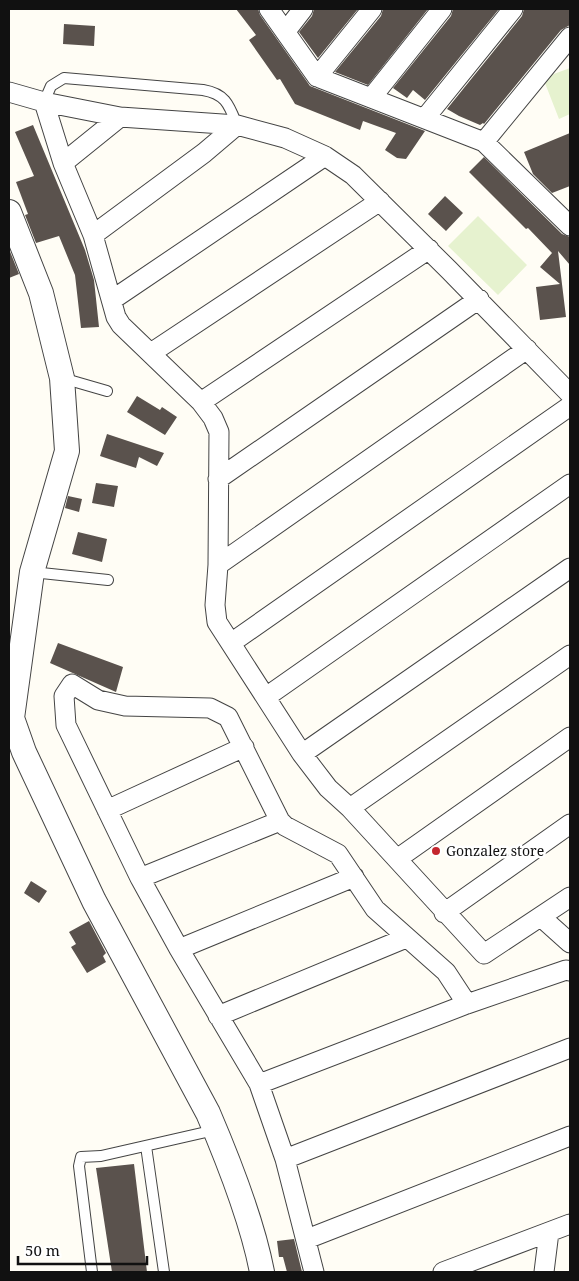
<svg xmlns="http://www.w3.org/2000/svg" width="579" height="1281" viewBox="0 0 579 1281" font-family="'Noto Serif',serif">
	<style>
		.pitch { fill: #e6f2cf }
		.building { fill: #5a524d }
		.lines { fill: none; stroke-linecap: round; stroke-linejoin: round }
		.service-casing { stroke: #444; stroke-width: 12 }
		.minor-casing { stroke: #444; stroke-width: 21 }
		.tertiary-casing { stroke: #444; stroke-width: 26 }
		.service { stroke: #fff; stroke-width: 10 }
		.minor { stroke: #fff; stroke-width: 19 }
		.tertiary { stroke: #fff; stroke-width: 24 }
		.poi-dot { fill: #c4262e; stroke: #fff; stroke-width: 2 }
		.labels { text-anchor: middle; stroke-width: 5; stroke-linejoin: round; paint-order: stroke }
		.poi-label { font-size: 14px; fill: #111; stroke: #fff; text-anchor: start }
	</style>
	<rect width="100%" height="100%" fill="#fffdf5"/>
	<path class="pitch" d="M570,68V114L559,119L543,78Z
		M478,216L527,265L498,295L448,246Z"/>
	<path class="building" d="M236,9H258L260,15L310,86L425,131L406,159L397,158L385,150L396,133L363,121L360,130L295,104L280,79L277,80L249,40L256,35Z
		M314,9H358L318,58L299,32L312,16Z
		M383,9H428L368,85L335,72L381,16Z
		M453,9H499L425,100L413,90L407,98L393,88L451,16Z
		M524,9H570V25L561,30L484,124L483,123L480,125L459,116L447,109L522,16Z
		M64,24L95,26L94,46L63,44Z
		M33,125L85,250L94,280L99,327L81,328L75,275L59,236L36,243L25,215L28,214L16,182L34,176L15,132Z
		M570,133V186L552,193L533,174L524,152Z
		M484,157L562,234L570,237V265L558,251L566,317L540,320L536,287L560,284L540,267L552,253L528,228L526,229L469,172Z
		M445,196L463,213L446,231L428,214Z
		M9,249L19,274L9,278Z
		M137,396L160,410L162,407L177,417L165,435L127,412Z
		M107,434L164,453L157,466L139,457L136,468L100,456Z
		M96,483L118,486L114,507L92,503Z
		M68,496L82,499L79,512L65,508Z
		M78,532L107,539L102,562L72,554Z
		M58,643L123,667L116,692L50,663Z
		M31,881L47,891L39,903L24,893Z
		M89,921L106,953L103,956L106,962L87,973L71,947L76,944L69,932Z
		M134,1164L147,1272H112L96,1168Z
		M294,1239L302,1272H287L283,1257H279L277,1241Z"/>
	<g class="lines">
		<defs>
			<path id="service" d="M44,102L51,86L64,78L203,90C226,94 229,105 237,125
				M62,378L107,391
				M32,572L108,580
				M146,1146L164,1272
				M92,1272L79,1166L81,1157L101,1156L215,1130"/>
			<path id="minor" d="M269,9L317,77L484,142L570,226
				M286,31L303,9
				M317,77L372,9
				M9,92L44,102L120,117L237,125L285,138L325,156L353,175L449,270L570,394
				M372,97L442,9
				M44,102L63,163L93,235L116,317L121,325L201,402L213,418L219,432L218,565L215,605L217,622L302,754L328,788L350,808L484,954L570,897
				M425,118L513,9
				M484,142L570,37
				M63,163L120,117
				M93,235L204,153L237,125
				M112,300L325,156
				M151,353L380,201
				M201,402L429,249
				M218,479L479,299
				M218,565L527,349
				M231,643L570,406
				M266,697L570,484
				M302,754L570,568
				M350,808L570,655
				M107,810L244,747
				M397,859L570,737
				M140,878L280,821
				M444,913L570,824
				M541,917L570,943
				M179,949L354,877
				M218,1016L406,938
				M259,1084L467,1004L566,970L570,971
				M285,1159L570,1048
				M307,1239L570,1136
				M314,1272L285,1159L259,1084L179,949L140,878L66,725L64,696L72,684L98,700L125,706L210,708L228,717L280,821L285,826L338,854L375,909L446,972L467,1004
				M443,1272L570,1224
				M544,1272L549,1232"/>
			<path id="tertiary" d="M9,212L41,293L62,378L67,451L32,572L12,718L24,752L94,901L208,1113C229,1162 252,1220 262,1272"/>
		</defs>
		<use href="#service" class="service-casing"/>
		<use href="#minor" class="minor-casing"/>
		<use href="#tertiary" class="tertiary-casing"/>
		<use href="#service" class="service"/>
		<use href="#minor" class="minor"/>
		<use href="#tertiary" class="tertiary"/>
	</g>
	<circle class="poi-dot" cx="436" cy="851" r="5"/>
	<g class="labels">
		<g class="poi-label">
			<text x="446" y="856">Gonzalez store</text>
		</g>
	</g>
	<rect width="579" height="1281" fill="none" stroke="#111111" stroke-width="20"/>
	<path d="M18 1256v8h129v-8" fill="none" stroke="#111111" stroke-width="2.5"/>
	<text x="25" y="1256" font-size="15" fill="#111111" stroke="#ffffff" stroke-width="4" paint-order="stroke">50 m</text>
</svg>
